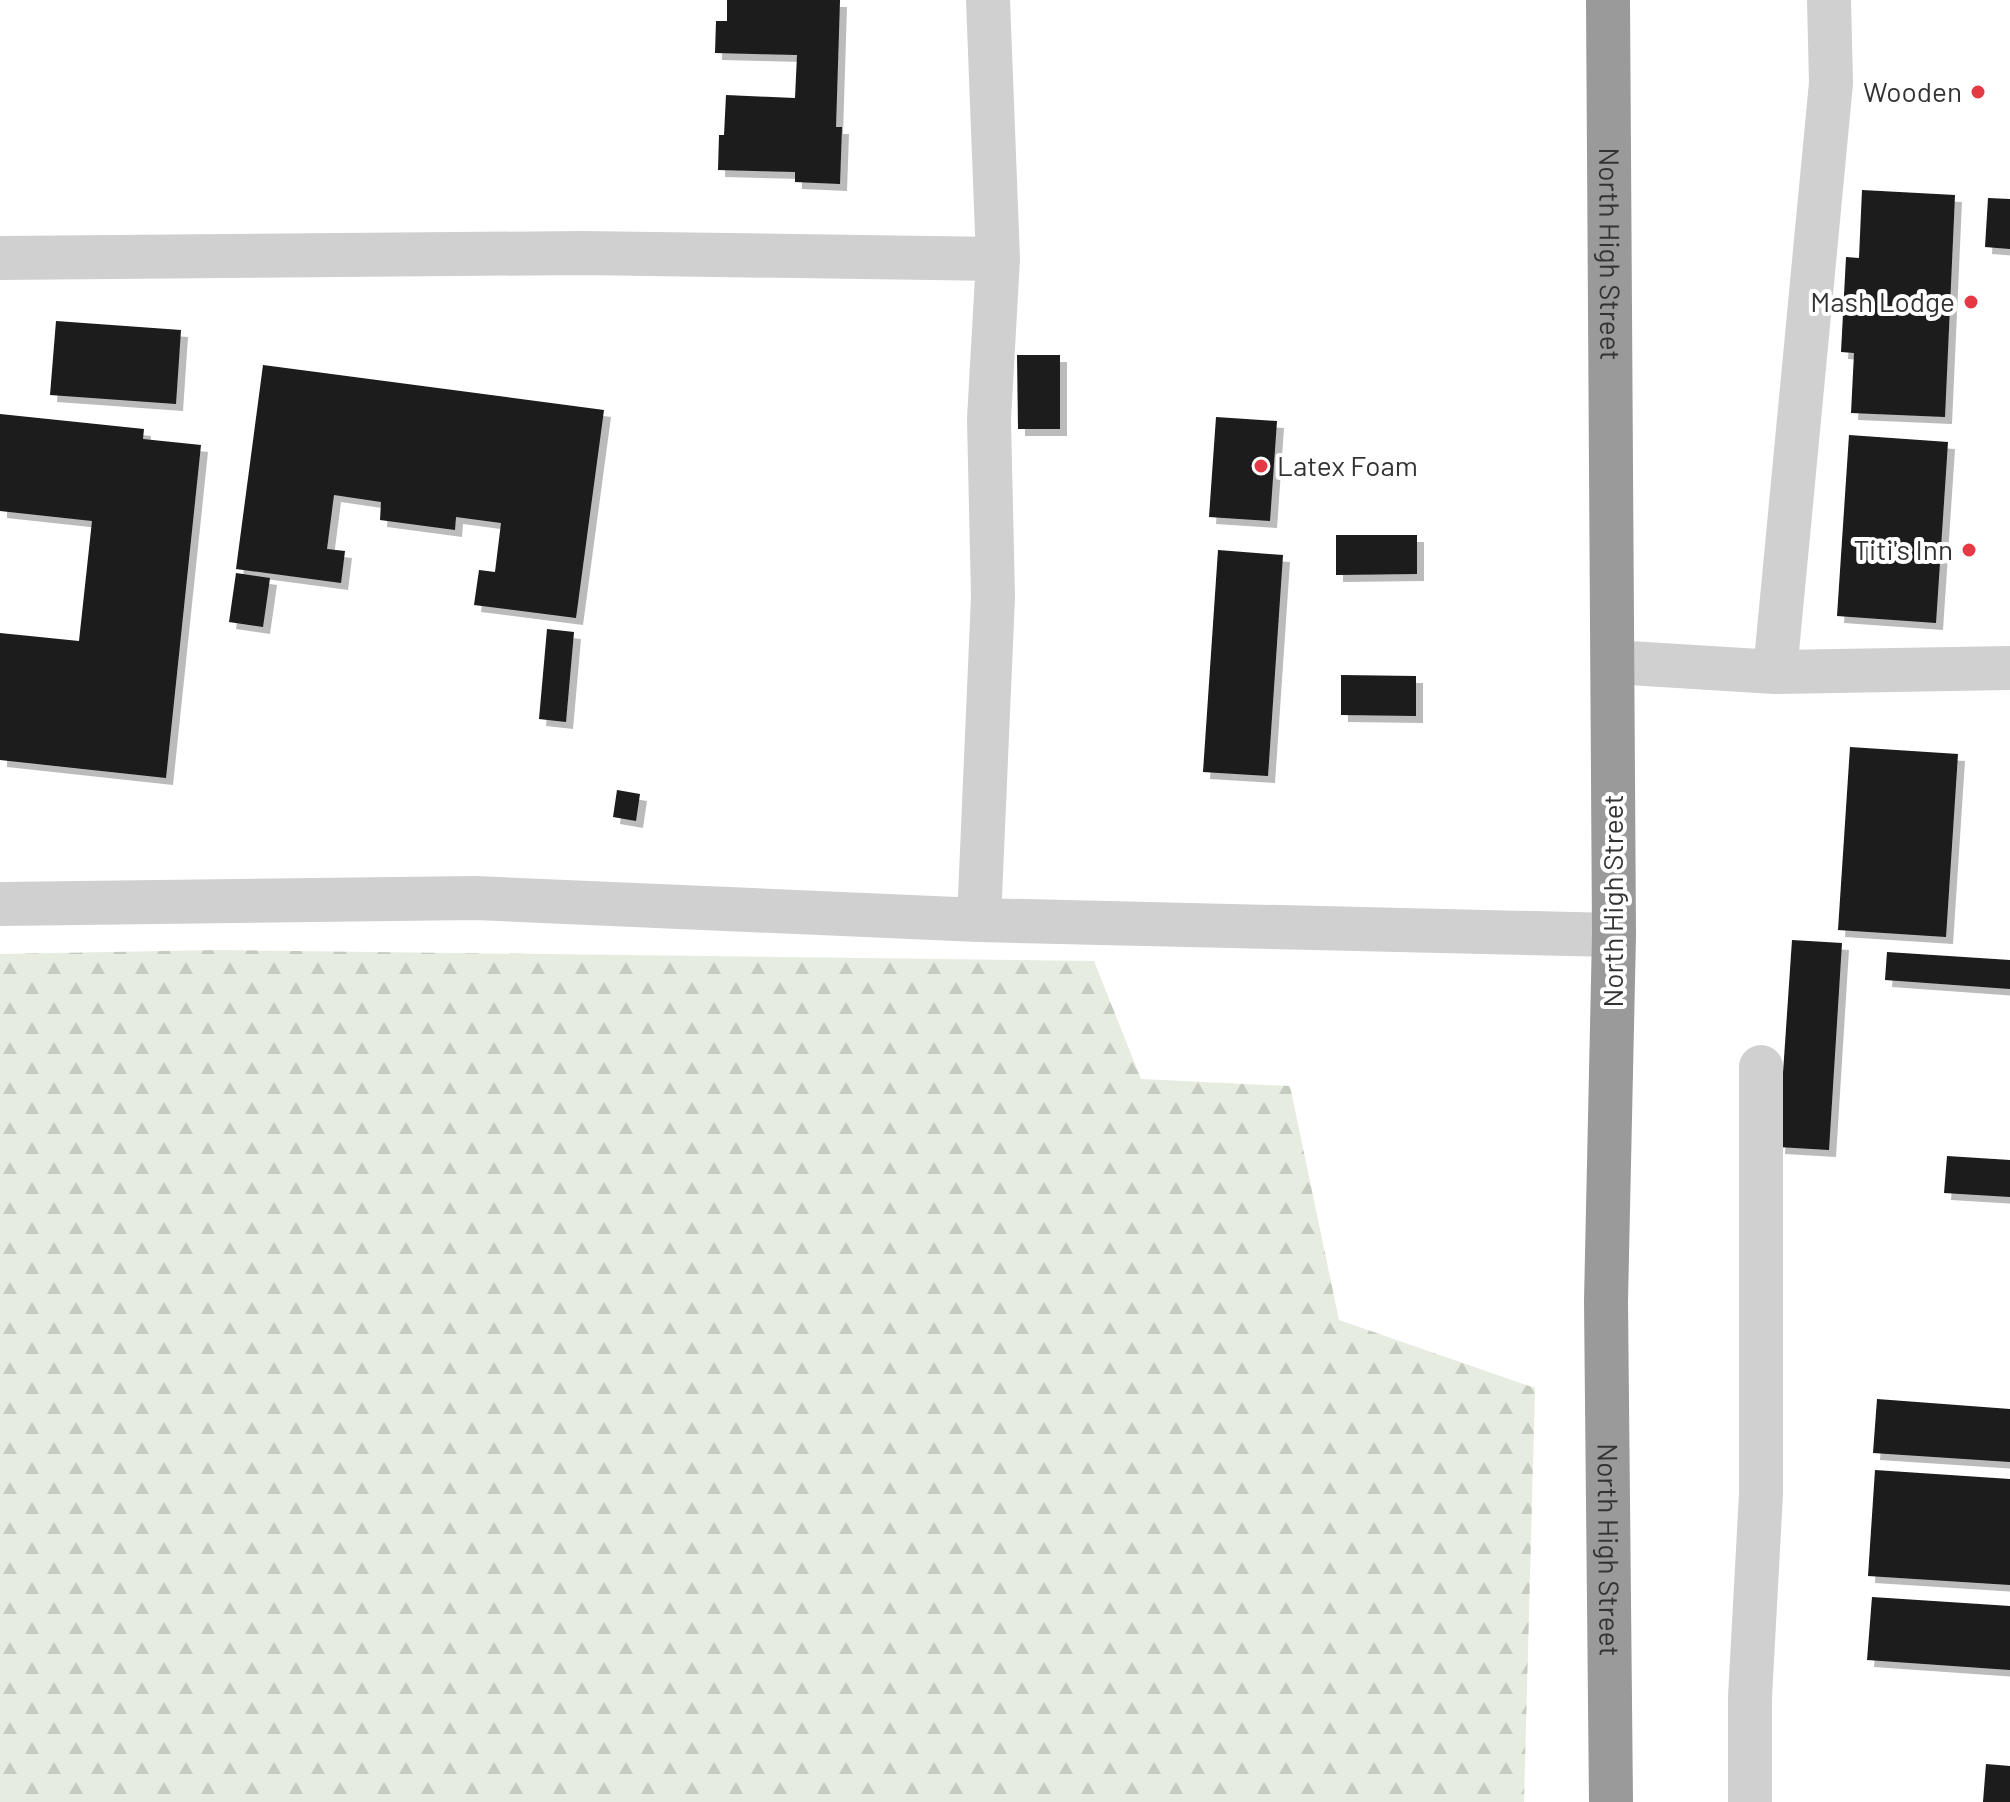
<svg xmlns="http://www.w3.org/2000/svg" width="2010" height="1802" viewBox="0 0 2010 1802" font-family="Barlow,sans-serif">
	<style>
		.forest { fill: url(#forest-firs) }
		.building { fill: #1a1a1a; filter: url(#shadow) }
		.lines { fill: none; stroke-linecap: round; stroke-linejoin: round }
		.street { stroke: #d0d0d0; stroke-width: 44 }
		.highway { stroke: #9a9a9a; stroke-width: 44 }
		.poi-dot { fill: #e63946; stroke: #fff; stroke-width: 3 }
		.labels { text-anchor: middle; stroke-width: 8; stroke-linejoin: round; paint-order: stroke }
		.poi-label { font-size: 28px; fill: #333; stroke: #fff; text-anchor: end }
		.street-label { font-size: 28px; fill: #333; stroke: #fff }
	</style>
	<defs>
		<pattern id="forest-firs" width="22" height="20" patternUnits="userSpaceOnUse" patternTransform="scale(2)"><rect width="22" height="20" fill="#e6ecdf"/><path d="M5 1l3.5 6h-7zM16 11l3.5 6h-7z" fill="#c6cbc0"/></pattern>
		<filter id="shadow"><feDropShadow dx="7" dy="7" stdDeviation="0" flood-color="#0004"/></filter>
	</defs>
	<rect width="100%" height="100%" fill="#fff"/>
	<path class="forest" d="M220,950L1094,961L1141,1079L1290,1086L1339,1320L1535,1388L1524,1802H0V954Z"/>
	<path class="building" d="M727,0H840L836,127H842L840,184L795,182V172L718,170L719,135H724L726,95L795,98L797,55L715,53L716,21H727Z
		M1862,190L1955,195L1945,417L1851,413L1854,353L1841,352L1846,257L1859,258Z
		M1988,198L2010,199V249L1985,247Z
		M56,321L181,330L176,404L50,395Z
		M1017,355H1060V429H1018Z
		M263,365L604,410L576,618L474,605L479,570L495,572L501,523L456,517L455,530L380,520L381,502L334,495L327,549L345,551L341,583L236,569Z
		M0,414L144,429L143,439L201,445L166,778L0,760V633L79,641L92,521L0,511Z
		M1216,417L1277,421L1270,521L1209,517Z
		M1849,435L1948,442L1936,623L1837,616Z
		M1336,535H1417V574L1336,575Z
		M1218,550L1283,555L1268,776L1203,772Z
		M236,573L270,578L263,627L229,622Z
		M547,629L574,632L566,722L539,719Z
		M1341,675L1416,676V716L1341,715Z
		M1850,747L1958,754L1946,937L1838,930Z
		M617,790L640,794L636,821L613,817Z
		M1792,940L1842,943L1829,1150L1778,1147Z
		M1887,952L2010,960V989L1885,980Z
		M1947,1156L2010,1160V1197L1944,1193Z
		M1877,1399L2010,1409V1462L1873,1453Z
		M1875,1470L2010,1479V1585L1868,1576Z
		M1872,1597L2010,1606V1670L1867,1660Z
		M1986,1764L2010,1766V1802H1983Z"/>
	<g class="lines">
		<path class="street" d="M0,258L582,253L998,259
			M1613,662L1775,672L2010,668
			M1775,672L1831,83L1829,0
			M0,904L475,898L979,920L1614,935
			M979,920L993,597L989,419L998,259L988,0
			M1750,1802V1697L1761,1494V1067"/>
		<path class="highway" id="s1" d="M1608,0L1614,935L1606,1301L1611,1802"/>
	</g>
	<g class="poi-dot">
		<circle cx="1978" cy="92" r="8"/>
		<circle cx="1971" cy="302" r="8"/>
		<circle cx="1261" cy="466" r="8"/>
		<circle cx="1969" cy="550" r="8"/>
	</g>
	<g class="labels">
		<g class="poi-label">
			<text x="1962" y="102">Wooden</text>
			<text x="1955" y="312">Mash Lodge</text>
			<text x="1277" y="476" text-anchor="start">Latex Foam</text>
			<text x="1953" y="560">Titi's Inn</text>
		</g>
		<g class="street-label">
			<text dy="10" stroke="none"><textPath href="#s1" startOffset="254">North High Street</textPath></text>
			<text transform="translate(1613 901) rotate(-90)" y="10">North High Street</text>
			<text dy="10" stroke="none"><textPath href="#s1" startOffset="1550">North High Street</textPath></text>
		</g>
	</g>
</svg>
